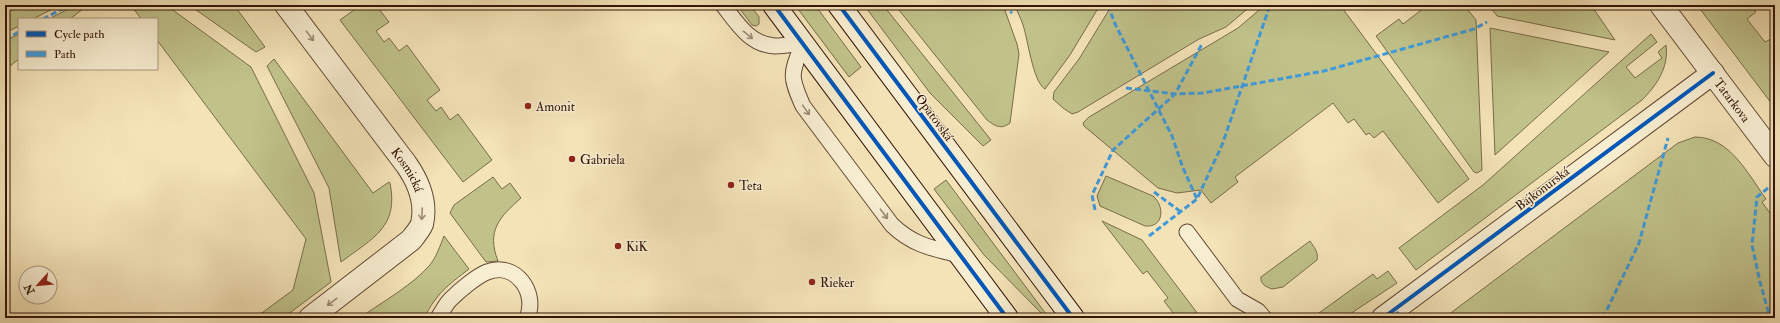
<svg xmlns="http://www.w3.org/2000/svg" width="1780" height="323" viewBox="0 0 1780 323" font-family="'IM FELL Double Pica',serif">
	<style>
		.green { fill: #c0c28a; stroke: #7a6b49 }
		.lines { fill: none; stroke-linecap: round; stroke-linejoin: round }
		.service-casing { stroke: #634834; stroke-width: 17 }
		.minor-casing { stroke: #634834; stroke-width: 24 }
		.secondary-casing { stroke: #331408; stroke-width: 24 }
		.service { stroke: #f7edd0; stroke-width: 15 }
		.minor { stroke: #f7edd0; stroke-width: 22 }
		.secondary { stroke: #f7edd0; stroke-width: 22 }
		.quiet { stroke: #3e9add; stroke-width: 3; stroke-dasharray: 6 3; stroke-linecap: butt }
		.cycleway-casing { stroke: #f7edd0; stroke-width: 6 }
		.cycleway { stroke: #0057b8; stroke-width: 4 }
		.oneway { stroke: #9f8b76 }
		.poi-dot { fill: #8f2418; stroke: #f7edd0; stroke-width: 1.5 }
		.labels { text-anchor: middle; stroke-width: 3; stroke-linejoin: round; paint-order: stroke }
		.street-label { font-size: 13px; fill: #331408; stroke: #f7edd0 }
		.poi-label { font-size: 13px; fill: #331408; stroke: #f7edd0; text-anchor: start }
	</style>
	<rect width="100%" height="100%" fill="#f3e3b7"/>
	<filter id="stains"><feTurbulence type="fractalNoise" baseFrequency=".005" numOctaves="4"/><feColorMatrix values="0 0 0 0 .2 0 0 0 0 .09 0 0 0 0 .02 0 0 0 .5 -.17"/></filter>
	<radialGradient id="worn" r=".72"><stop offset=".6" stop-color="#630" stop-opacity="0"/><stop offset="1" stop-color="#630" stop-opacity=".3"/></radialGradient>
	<path class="green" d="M5,5H60L33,19H19V26L5,33Z
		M76,5H88L70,19H49Z
		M131,5H166L251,67L314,193L331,282L283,318H255L293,290L306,239L157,40V19H141Z
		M189,5H234L265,47L256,52Z
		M361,5H376L389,22L376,31L384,42L389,38L399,51L407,45L440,90L427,100L436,111L441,107L450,120L458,114L492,160L463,182L340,20Z
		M737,5H750L759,17V24L756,26L752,25Z
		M795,5H815L861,67L849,77Z
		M864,5H883L991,140L983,146L930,93Z
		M895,5H1003L1017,44L1019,54L1010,123C1001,130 995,126 987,120Z
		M1015,5H1100L1070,55L1045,89C1033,82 1028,40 1023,25C1021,18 1017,12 1015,5Z
		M1112,5H1252L1226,27L1199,39L1078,112L1072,114L1063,108L1053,99L1054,92L1079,59Z
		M1265,5H1340L1469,179L1438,203L1383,131L1374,138L1369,133L1366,135L1354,119L1348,123L1333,103L1235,177L1238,182L1211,203L1201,190L1177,193L1158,188L1084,126L1083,123L1089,117L1238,28Z
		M1428,5H1464L1476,20L1482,170L1477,173L1474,172L1376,36L1399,19L1403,24Z
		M1489,5H1591L1615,40L1497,16Z
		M1697,5H1751L1756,12L1747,19L1765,42L1775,37V108Z
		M1490,28L1609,52L1495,155Z
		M19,34V59L5,70V41Z
		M1651,34L1657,42L1626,67L1635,78L1662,58L1658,52L1666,45C1669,67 1657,85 1642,100L1416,270L1399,248L1483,185Z
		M274,59L373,193L389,182L390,183C399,227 373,238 341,262L329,188L267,66Z
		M1695,137C1730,137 1748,174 1766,199L1762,202L1775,220V318H1444L1678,143Z
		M1106,176L1153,196C1165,206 1164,228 1145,226L1100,206L1097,196Z
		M493,177L502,189L510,183L521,198C500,217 486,230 498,261L486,262L450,213L454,205Z
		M946,180L1049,318H1046L984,255L934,189Z
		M1102,221L1142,240L1201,318H1177L1164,301L1168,298L1147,271L1143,274Z
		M444,236L469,269C447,286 437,293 424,318H370L367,313C387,299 412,285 429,266C436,258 440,246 444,236Z
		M1310,241C1314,247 1319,253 1317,260L1283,287L1272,289C1266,287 1260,284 1261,277Z
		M1388,271L1397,283L1344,318H1312L1373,274L1377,279Z"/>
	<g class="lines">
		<defs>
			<path id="service" d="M723,5C737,23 750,45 775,46C785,46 794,44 803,43C791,74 789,75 803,106L892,225C913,245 931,248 959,255
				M1187,232L1237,299L1258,311L1264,318
				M438,318C442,312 446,303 452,298C460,290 477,276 487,272C516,261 538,293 527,318"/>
			<g id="minor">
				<path id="s1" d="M286,5L406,164C418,181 427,202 422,224C420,229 415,235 411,240L310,318"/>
				<path id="s2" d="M1661,5L1775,156"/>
				<path d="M1383,318L1713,73"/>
			</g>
			<path id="secondary" d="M774,5L1007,318
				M839,5L1073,318"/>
		</defs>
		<use href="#service" class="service-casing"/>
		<use href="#minor" class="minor-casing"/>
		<use href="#secondary" class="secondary-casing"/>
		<use href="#service" class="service"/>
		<use href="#minor" class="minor"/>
		<use href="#secondary" class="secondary"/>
		<path class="quiet" d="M1004,5L1012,13
			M1108,5L1115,24L1172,136L1183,168L1197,199
			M1252,5L1254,7
			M43,19L70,5
			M5,39L19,32
			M1126,88L1175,94L1203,93L1324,71L1474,29L1487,22
			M1768,188L1757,197L1752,245L1760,282L1770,318
			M1154,192L1181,212
			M1095,210L1092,195L1113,150L1175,94L1202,44
			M1149,236L1197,199L1222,145L1270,5
			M1395,309L1401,318
			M1603,318L1639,243L1668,138"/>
		<defs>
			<path id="cycleway" d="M774,5L1007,318
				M839,5L1073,318
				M1383,318L1713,73"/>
		</defs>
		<use href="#cycleway" class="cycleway-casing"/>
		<use href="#cycleway" class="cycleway"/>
	</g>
	<defs><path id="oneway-shaft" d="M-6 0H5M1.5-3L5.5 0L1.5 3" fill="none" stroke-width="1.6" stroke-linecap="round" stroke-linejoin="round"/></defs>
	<g class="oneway">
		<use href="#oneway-shaft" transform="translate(748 35) rotate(39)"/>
		<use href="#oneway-shaft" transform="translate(310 36) rotate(53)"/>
		<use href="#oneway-shaft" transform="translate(806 110) rotate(55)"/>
		<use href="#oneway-shaft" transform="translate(422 214) rotate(92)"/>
		<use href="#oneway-shaft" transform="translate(884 214) rotate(53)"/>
		<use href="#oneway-shaft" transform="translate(332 302) rotate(143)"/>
	</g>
	<g class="poi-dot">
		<circle cx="528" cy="106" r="4"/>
		<circle cx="572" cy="159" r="4"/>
		<circle cx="731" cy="185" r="4"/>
		<circle cx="618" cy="246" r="4"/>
		<circle cx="812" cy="282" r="4"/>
	</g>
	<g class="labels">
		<g class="street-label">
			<text dy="5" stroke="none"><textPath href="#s2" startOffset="119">Tatarkova</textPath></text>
			<text transform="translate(935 117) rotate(54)" y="5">Opatovská</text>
			<text dy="5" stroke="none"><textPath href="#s1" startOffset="205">Kosmická</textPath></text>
			<text transform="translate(1542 188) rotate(-37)" y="5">Bajkonurská</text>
		</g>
		<g class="poi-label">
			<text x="536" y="111">Amonit</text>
			<text x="580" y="164">Gabriela</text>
			<text x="739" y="190">Teta</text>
			<text x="626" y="251">KiK</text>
			<text x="820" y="287">Rieker</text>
		</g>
	</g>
	<rect width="1780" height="323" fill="none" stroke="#f3e3b7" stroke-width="20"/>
	<rect x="6" y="6" width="1768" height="311" fill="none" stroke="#331408" stroke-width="2"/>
	<rect x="10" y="10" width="1760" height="303" fill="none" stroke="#331408"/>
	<rect x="18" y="18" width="140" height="52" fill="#f7edd0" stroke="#a99680"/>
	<rect x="26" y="31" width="20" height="6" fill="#0057b8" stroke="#a99680"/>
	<text x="54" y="38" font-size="12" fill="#331408">Cycle path</text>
	<rect x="26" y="51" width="20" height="6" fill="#3e9add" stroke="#a99680"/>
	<text x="54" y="58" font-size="12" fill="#331408">Path</text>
	<g transform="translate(38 285) rotate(243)"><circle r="19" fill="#f7edd0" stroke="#a99680"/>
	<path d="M0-3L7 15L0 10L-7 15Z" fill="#8f2418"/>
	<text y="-6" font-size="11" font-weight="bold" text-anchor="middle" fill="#331408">N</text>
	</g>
	<rect width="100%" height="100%" filter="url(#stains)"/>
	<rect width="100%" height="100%" fill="url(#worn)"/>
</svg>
